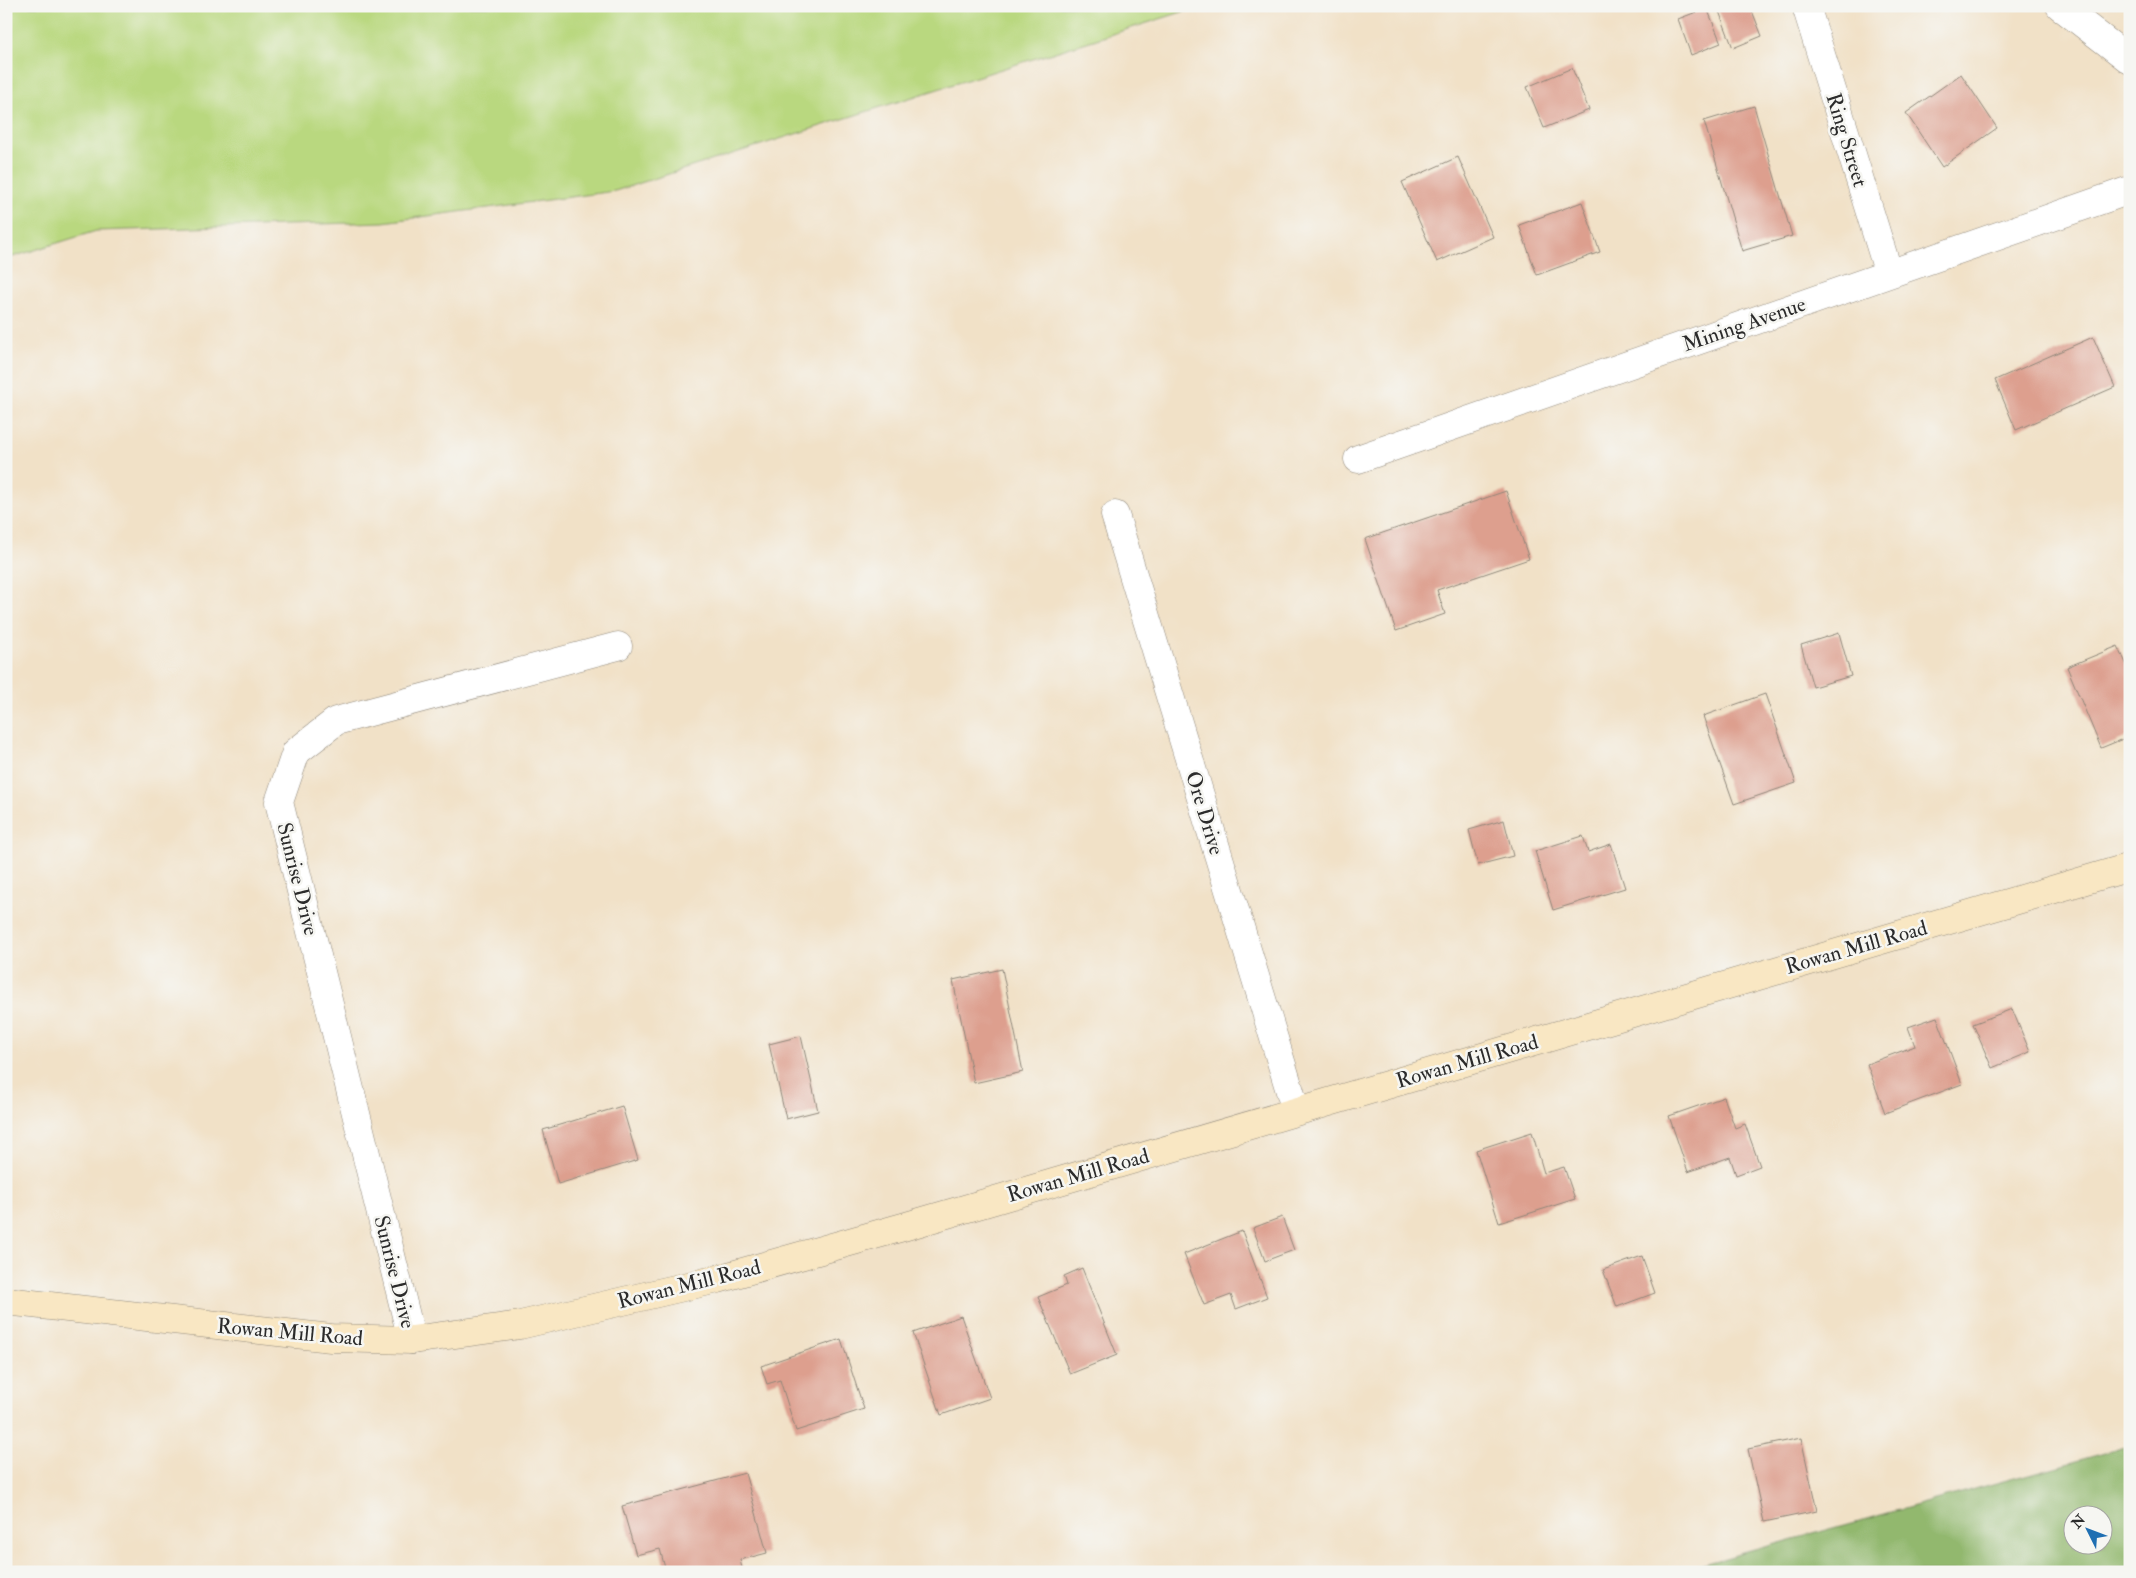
<svg xmlns="http://www.w3.org/2000/svg" width="2136" height="1578" viewBox="0 0 2136 1578" font-family="'IM FELL Double Pica',serif">
	<style>
		.green { fill: #b9d87f; stroke: #728255 }
		.forest { fill: #92b86e; stroke: #5e724c; fill-rule: evenodd }
		.building { fill: #dd9f8e }
		.lines { fill: none; stroke-linecap: round; stroke-linejoin: round }
		.street-casing { stroke: #8e8679; stroke-width: 29 }
		.secondary-casing { stroke: #8e8679; stroke-width: 29 }
		.street { stroke: #fff; stroke-width: 28 }
		.secondary { stroke: #f9e7c3; stroke-width: 28 }
		.labels { text-anchor: middle; stroke-width: 5; stroke-linejoin: round; paint-order: stroke }
		.street-label { font-size: 21px; fill: #2b2b2b; stroke: #f6f6f2 }
	</style>
	<rect width="100%" height="100%" fill="#f6f6f2"/>
	<filter id="ink" filterUnits="userSpaceOnUse"><feTurbulence type="fractalNoise" baseFrequency=".02" numOctaves="2"/><feDisplacementMap in="SourceGraphic" scale="10" xChannelSelector="R" yChannelSelector="G"/><feConvolveMatrix kernelMatrix="1 2 1 2 8 2 1 2 1" color-interpolation-filters="sRGB"/></filter>
	<filter id="wash" filterUnits="userSpaceOnUse"><feTurbulence type="fractalNoise" baseFrequency=".0096" numOctaves="4" result="noise"/><feDisplacementMap in="SourceGraphic" scale="20" xChannelSelector="R" yChannelSelector="G"/><feGaussianBlur stdDeviation="1.12" result="paint"/><feColorMatrix in="noise" values="0 0 0 0 0 0 0 0 0 0 0 0 0 0 0 0 0 1.4 0 .05"/><feComposite in="paint" operator="in"/></filter>
	<g filter="url(#wash)">
		<rect width="100%" height="100%" fill="#f1e1c7"/>
		<path class="green" d="M6,6H1201L615,191L383,222L96,231L6,259Z"/>
		<path class="forest" d="M2130,1446V1572H1675ZM2074,1516H2104V1546H2074Z"/>
		<g id="blocks">
			<path class="building" d="M1717,6H1750L1762,36L1733,48Z
				M1707,8L1721,43L1691,55L1678,19Z
				M1572,68L1589,110L1544,128L1527,87Z
				M1961,74L1997,128L1942,167L1906,113Z
				M1754,106L1792,236L1742,251L1704,121Z
				M1458,157L1493,237L1437,262L1402,182Z
				M1582,202L1600,252L1537,275L1519,225Z
				M2093,337L2115,387L2016,430L1995,380Z
				M1506,491L1529,559L1437,590L1445,614L1396,631L1365,539Z
				M1839,633L1851,676L1813,687L1801,645Z
				M2118,646L2130,672V736L2101,748L2067,667Z
				M1765,694L1796,783L1734,804L1703,716Z
				M1504,820L1513,856L1478,865L1469,830Z
				M1583,836L1588,852L1611,844L1625,888L1553,910L1535,851Z
				M1002,969L1023,1072L974,1083L953,980Z
				M2012,1009L2030,1052L1992,1068L1973,1024Z
				M1937,1017L1962,1084L1885,1113L1867,1064L1915,1046L1908,1027Z
				M801,1036L818,1111L786,1119L769,1044Z
				M1724,1097L1735,1128L1745,1124L1760,1166L1736,1175L1730,1157L1688,1172L1669,1116Z
				M622,1106L638,1160L558,1184L543,1130Z
				M1532,1132L1544,1173L1564,1167L1575,1199L1499,1223L1476,1150Z
				M1282,1217L1294,1250L1265,1261L1253,1228Z
				M1242,1231L1267,1297L1236,1309L1231,1295L1204,1305L1184,1254Z
				M1642,1256L1655,1293L1617,1307L1603,1270Z
				M1082,1268L1117,1355L1070,1374L1038,1297L1067,1285L1064,1276Z
				M961,1316L990,1398L941,1415L913,1333Z
				M841,1339L864,1409L796,1431L780,1380L767,1384L761,1366Z
				M1801,1438L1817,1511L1764,1522L1748,1449Z
				M745,1473L767,1553L740,1560L743,1572H666L660,1549L636,1555L622,1506Z"/>
		</g>
	</g>
	<g filter="url(#ink)">
		<use href="#blocks" fill-opacity="0" stroke="#8e8679" stroke-width="1"/>
		<g class="lines">
			<defs>
				<path id="street" d="M1806,6L1889,274
					M2060,6L2130,60
					M1358,459L2130,190
					M1115,515L1296,1111
					M412,1340L279,802L296,752L336,721L618,646"/>
				<path id="secondary" d="M6,1301L331,1338L412,1340L520,1325L718,1279L903,1227L2130,867"/>
			</defs>
			<use href="#street" class="street-casing"/>
			<use href="#secondary" class="secondary-casing"/>
			<use href="#street" class="street"/>
			<use href="#secondary" class="secondary"/>
		</g>
	</g>
	<g class="labels">
		<g class="street-label">
			<text transform="translate(1847 140) rotate(73)" y="7">Ring Street</text>
			<text transform="translate(1744 324) rotate(-19)" y="7">Mining Avenue</text>
			<text transform="translate(1205 813) rotate(73)" y="7">Ore Drive</text>
			<text transform="translate(298 879) rotate(76)" y="7">Sunrise Drive</text>
			<text transform="translate(1856 947) rotate(-16)" y="7">Rowan Mill Road</text>
			<text transform="translate(1467 1061) rotate(-16)" y="7">Rowan Mill Road</text>
			<text transform="translate(1078 1175) rotate(-16)" y="7">Rowan Mill Road</text>
			<text transform="translate(395 1272) rotate(76)" y="7">Sunrise Drive</text>
			<text transform="translate(689 1284) rotate(-14)" y="7">Rowan Mill Road</text>
			<text transform="translate(290 1332) rotate(5)" y="7">Rowan Mill Road</text>
		</g>
	</g>
	<rect width="2136" height="1578" fill="none" stroke="#f6f6f2" stroke-width="25"/>
	<g transform="translate(2088 1530) rotate(312)"><circle r="24" fill="#f6f6f2" stroke="#a5a5a2"/>
	<path d="M0-4L9 19L0 12L-9 19Z" fill="#1f6fb2"/>
	<text y="-8" font-size="14" font-weight="bold" text-anchor="middle" fill="#2b2b2b">N</text>
	</g>
</svg>
